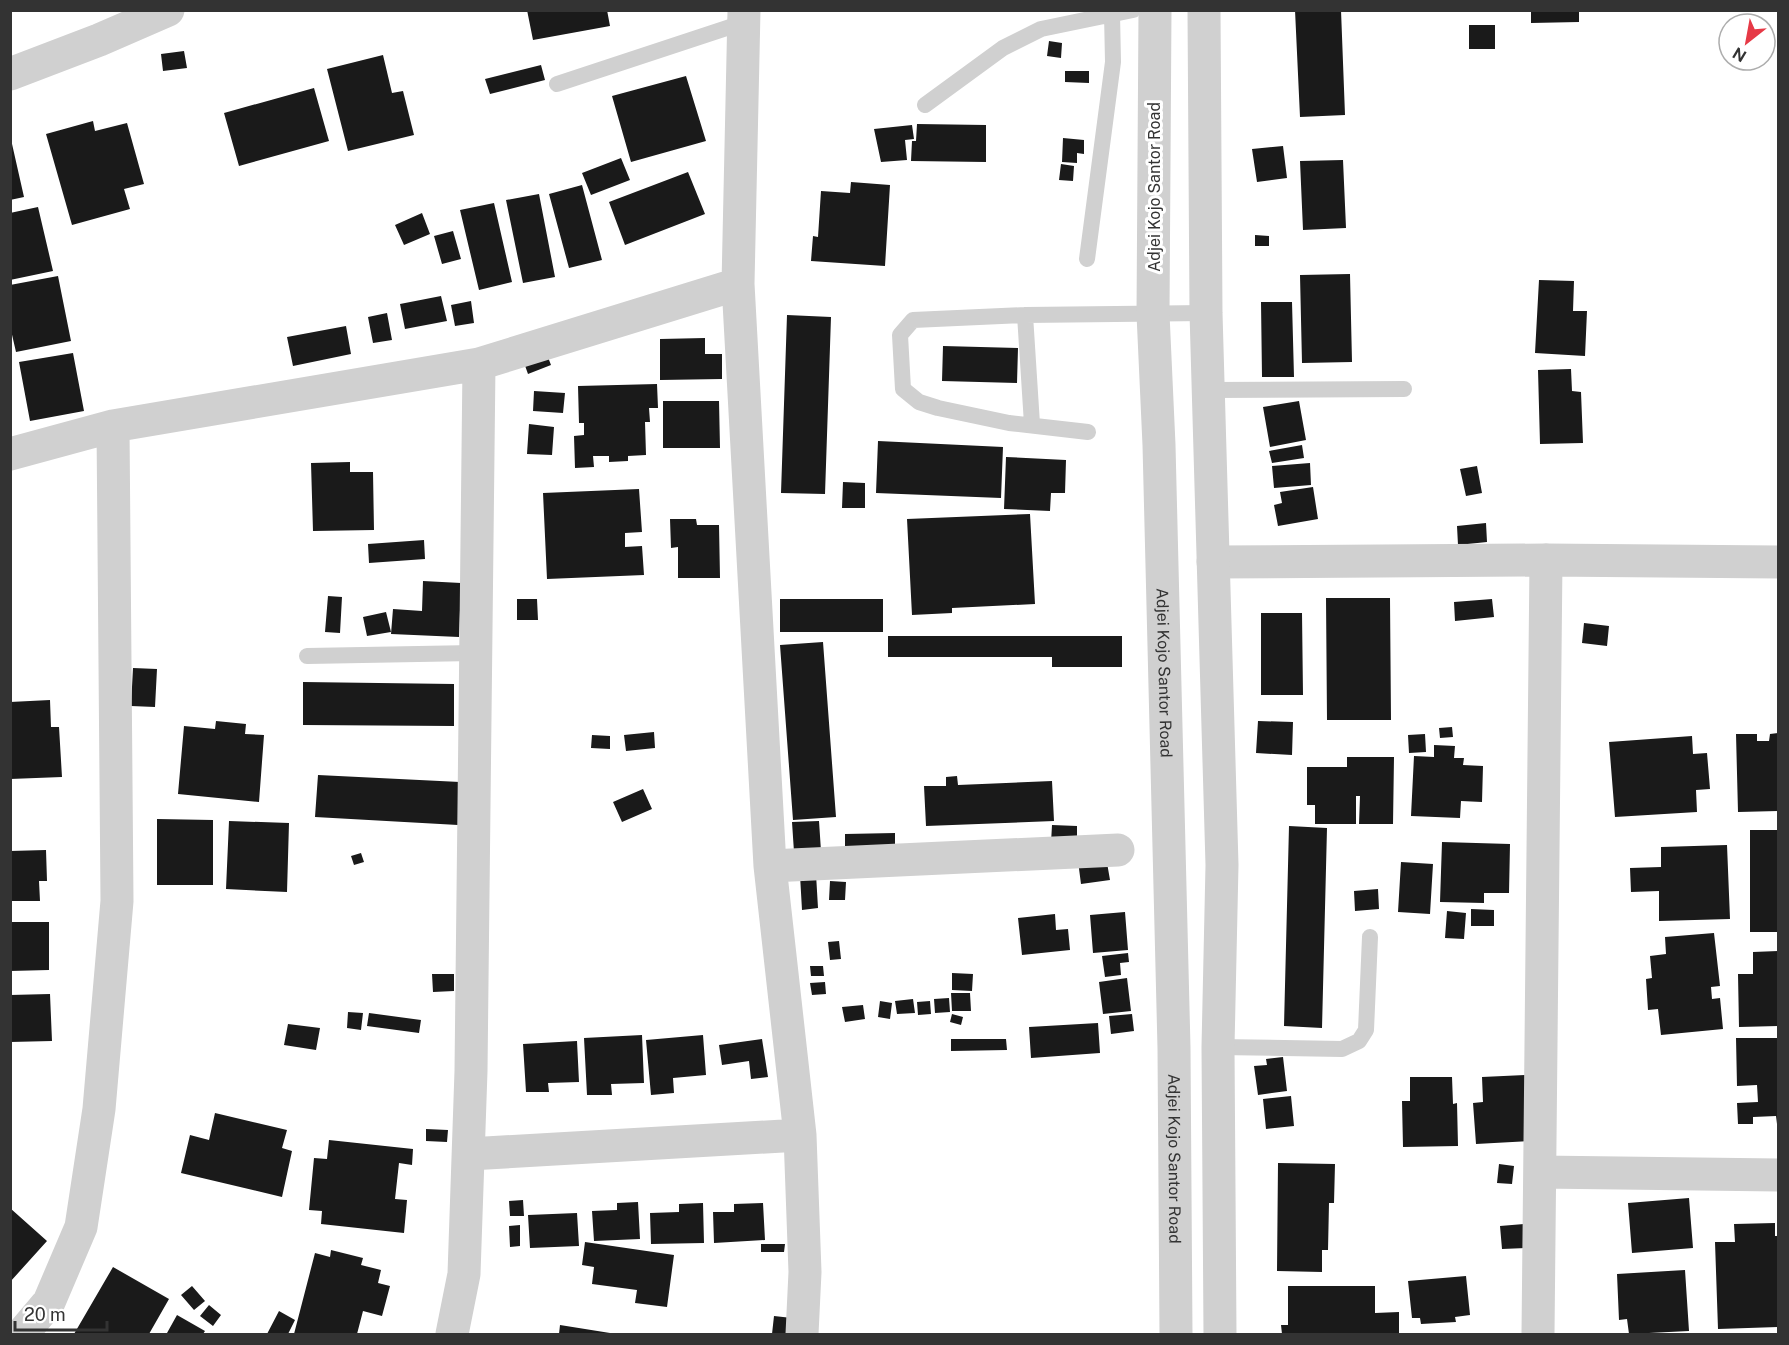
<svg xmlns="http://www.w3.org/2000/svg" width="1789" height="1345" viewBox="0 0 1789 1345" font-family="'Public Sans',sans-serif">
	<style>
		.building { fill: #1a1a1a }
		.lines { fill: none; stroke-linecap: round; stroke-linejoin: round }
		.service { stroke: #d0d0d0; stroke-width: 16 }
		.minor { stroke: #d0d0d0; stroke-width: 33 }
		.tertiary { stroke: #d0d0d0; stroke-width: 33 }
		.labels { text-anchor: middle; stroke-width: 6; stroke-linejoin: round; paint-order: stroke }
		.street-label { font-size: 16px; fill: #333; stroke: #fff }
	</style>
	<rect width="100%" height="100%" fill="#fff"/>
	<path class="building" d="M527,10H607L610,26L533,40Z
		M1295,10H1341L1345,115L1300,117Z
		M1531,10H1579V22L1531,23Z
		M1469,25H1495V49H1469Z
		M1049,41L1062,43L1061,58L1047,56Z
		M184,51L187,68L163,71L161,54Z
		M383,55L392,93L403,91L414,135L348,151L327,69Z
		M541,65L545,80L490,94L485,79Z
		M1065,71H1089V83L1065,82Z
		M686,76L706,141L631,162L612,96Z
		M314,88L329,141L239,166L224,113Z
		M93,121L95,131L127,123L144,184L124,189L130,209L72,225L46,134Z
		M917,124L986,125V162L911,161L912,141H916Z
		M912,125L914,139L905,140L907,160L881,162L874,129Z
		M10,135L24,197L10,200Z
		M1063,138L1084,140V154L1077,153V163L1062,162Z
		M1283,146L1287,178L1257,182L1252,149Z
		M621,158L630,180L591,195L582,173Z
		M1343,160L1346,228L1303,230L1300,161Z
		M1061,164L1074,166L1073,181L1059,180Z
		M688,172L705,214L625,245L609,202Z
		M851,182L890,185L885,266L811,261L813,236L818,237L821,191L850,193Z
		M582,185L602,260L569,268L549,194Z
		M539,194L555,277L523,283L506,200Z
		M494,203L512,282L479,290L460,210Z
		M38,207L53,271L10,280V213Z
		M422,213L430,234L404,245L395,225Z
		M453,231L461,259L442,264L434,236Z
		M1255,235L1269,236V246H1255Z
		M1350,274L1352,362L1302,363L1300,275Z
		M58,276L71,341L16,352L10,326V285Z
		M1539,280L1574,281L1573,311H1587L1585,356L1535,353Z
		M441,296L447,321L405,329L400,304Z
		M471,301L474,323L455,326L451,305Z
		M1261,302H1292L1294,377H1262Z
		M387,313L392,340L373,343L368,317Z
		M787,315L831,317L825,494L781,493Z
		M346,326L351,354L293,366L287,337Z
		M705,338V354H722V379L660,380V339Z
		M943,346L1018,348L1017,383L942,381Z
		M546,352L551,365L528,374L523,360Z
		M73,353L84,411L30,421L19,362Z
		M1571,369L1572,391L1581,392L1583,443L1540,444L1538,370Z
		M657,384L658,408H649L650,422H645L646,455L628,456V461L609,462V456H593L594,467L575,468L574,436L584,435V423H579L578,386Z
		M534,391L565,393L563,413L533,411Z
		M663,401H719L720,448H663Z
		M1299,401L1306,440L1270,447L1263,407Z
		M529,424L554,427L552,455L527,454Z
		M878,441L1003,447L1001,498L876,493Z
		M1302,445L1304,458L1272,463L1269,451Z
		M1006,457L1066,460L1065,493H1051L1050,511L1004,509Z
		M350,462V472H373L374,530L313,531L311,463Z
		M1310,463L1311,485L1274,488L1272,466Z
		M1477,466L1482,493L1466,496L1460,469Z
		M843,482L865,483V508H842Z
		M1313,487L1318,519L1278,526L1274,505L1282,503L1280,492Z
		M639,489L642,532L625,533V547L642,546L644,575L547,579L543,493Z
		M1030,514L1035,604L952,608V613L912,615L907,519Z
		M670,519H696L697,525H719L720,578H678V547L671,548Z
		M1486,523L1487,542L1458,545L1457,526Z
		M424,540L425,559L369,563L368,544Z
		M423,581L461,583L459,637L391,634L393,609L422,611Z
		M328,596L342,597L340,633L325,632Z
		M1326,598H1390L1391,720H1327Z
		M517,599H537L538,620H517Z
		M780,599H883V632H780Z
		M1492,599L1494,617L1455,621L1454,602Z
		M386,612L391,632L367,636L363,617Z
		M1261,613H1302L1303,695H1261Z
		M1584,623L1609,626L1607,646L1582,643Z
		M888,636H1122V667H1052V657H888Z
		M823,642L836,817L793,820L780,645Z
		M133,668L157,669L155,707L131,706Z
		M303,682L454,684V726L303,725Z
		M50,700L51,727H59L62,777L10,779V702Z
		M216,721L246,724L245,734L264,735L259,802L178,794L184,726L215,729Z
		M1258,721L1293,722L1292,755L1256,753Z
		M1452,727L1453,737L1440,738L1439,728Z
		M654,732L655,748L626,751L624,735Z
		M1778,733V811L1738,812L1736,734H1757V741H1769L1770,734Z
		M1425,734L1426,752L1409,753L1408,735Z
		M592,735L610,736V749L591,748Z
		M1692,736L1693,754L1707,753L1710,789L1696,790L1697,812L1615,817L1609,742Z
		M1434,745L1455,746L1454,758H1464L1463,765L1483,766L1482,802L1461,801L1460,818L1411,816L1414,756L1434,757Z
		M1347,757H1394L1393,824H1359L1360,796H1356V824H1315V805H1307V767H1347Z
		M318,775L460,782L458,825L315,817Z
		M957,776L958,785L1052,781L1054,821L926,826L924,786H946V777Z
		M643,789L652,809L622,822L613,802Z
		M157,819L213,820V885H157Z
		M229,821L289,823L287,892L226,889Z
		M819,821L821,851L794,852L792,822Z
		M1052,825L1077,826V844L1051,843Z
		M1289,826L1327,828L1322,1028L1284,1026Z
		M1750,830H1778V932H1750Z
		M895,833V845L845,847V834Z
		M1442,842L1510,844L1509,893H1484V903L1440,902Z
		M1727,845L1730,919L1659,921V891L1631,892L1630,868L1661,867V847Z
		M46,850L47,881H39L40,901H10V851Z
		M361,853L364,862L354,865L351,856Z
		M1106,857L1110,880L1081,884L1078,861Z
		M1401,862L1433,864L1430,914L1398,912Z
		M816,874L818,908L802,910L800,875Z
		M830,881L846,882L845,900H829Z
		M1378,889L1379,909L1355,911L1354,891Z
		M1471,909L1494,910V926H1471Z
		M1447,911L1466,913L1464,939L1445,938Z
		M1125,912L1128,950L1093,953L1090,915Z
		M1055,914L1056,930L1068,929L1070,950L1022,955L1018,918Z
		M10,922H49V970L10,971Z
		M1714,933L1720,986L1711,987L1712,999L1720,998L1723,1029L1661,1035L1658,1009L1648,1010L1646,979L1652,978L1650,956L1666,954L1665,937Z
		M839,941L841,959L830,960L828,942Z
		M1778,951V1026L1739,1027L1738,974H1753V952Z
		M1128,953L1129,962L1120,963L1121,975L1105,977L1102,956Z
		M810,966H823L824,976H811Z
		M952,973L973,974L972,991L952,990Z
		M432,974H454V991L433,992Z
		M1127,978L1131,1011L1103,1014L1099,982Z
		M825,982L826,994L812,995L810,983Z
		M951,993H970L971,1011H952Z
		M50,994L52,1041L10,1042V995Z
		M949,998L950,1012L935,1013L934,999Z
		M913,999L915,1013L897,1014L895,1001Z
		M880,1001L892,1003L890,1019L878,1017Z
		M930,1001L931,1014L918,1015L917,1002Z
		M863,1005L865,1019L845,1022L842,1007Z
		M348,1012L363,1013L361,1030L347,1028Z
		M369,1013L421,1020L419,1033L367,1026Z
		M952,1014L963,1017L961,1025L950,1022Z
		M1132,1014L1134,1031L1111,1034L1109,1016Z
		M1098,1023L1100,1053L1031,1058L1029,1027Z
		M288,1024L320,1028L316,1050L284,1045Z
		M642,1035L644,1083L611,1084L612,1095H587L584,1038Z
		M703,1035L706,1075L673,1078L674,1093L651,1095L646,1040Z
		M1736,1038H1778V1132L1776,1116L1753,1117V1124H1738L1737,1103L1758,1102L1757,1085L1737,1086Z
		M762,1039L768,1077L751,1079L749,1061L722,1065L719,1045Z
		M951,1039H1006L1007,1050L951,1051Z
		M577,1041L579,1082L548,1083L549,1092H526L523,1044Z
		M1283,1057L1287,1091L1258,1095L1254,1066L1267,1065L1266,1059Z
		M1525,1075L1529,1141L1476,1144L1473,1103L1483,1102L1482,1077Z
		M1410,1077H1452L1453,1104L1457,1103L1458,1146L1403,1147L1402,1101H1410Z
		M1291,1096L1294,1126L1266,1129L1263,1099Z
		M215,1113L287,1130L282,1148L292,1151L282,1197L181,1173L190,1135L209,1140Z
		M426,1129L448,1130L447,1142L426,1141Z
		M329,1140L413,1149L412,1165L399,1163L395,1199L407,1200L404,1233L321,1224L322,1211L309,1210L314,1158L327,1159Z
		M1278,1163L1335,1164L1334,1203H1329L1328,1250H1322V1272L1277,1271Z
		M1499,1164L1514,1166L1512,1184L1497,1183Z
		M1689,1198L1693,1248L1632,1253L1628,1203Z
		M523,1200L524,1216H510L509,1201Z
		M638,1202L640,1239L594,1241L592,1211L617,1210V1203Z
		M703,1203L704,1243L651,1244L650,1213L679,1212V1204Z
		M763,1203L765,1240L714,1243L713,1212H734V1204Z
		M10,1208L47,1241L10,1282Z
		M577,1213L579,1246L530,1248L528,1215Z
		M1775,1223V1236H1778V1327L1718,1329L1715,1242H1735L1734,1224Z
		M1524,1224L1526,1248L1502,1249L1500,1226Z
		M520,1225V1246L510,1247L509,1226Z
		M585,1242L674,1255L667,1307L635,1303L637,1290L592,1284L594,1267L582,1265Z
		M761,1244H785L784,1252H761Z
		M331,1250L363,1258L361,1265L381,1270L378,1283L390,1286L382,1316L363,1311L357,1334H294L315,1253L330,1257Z
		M113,1267L169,1299L149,1334H74Z
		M1685,1270L1689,1331L1629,1334L1627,1319L1619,1320L1617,1274Z
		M1466,1276L1470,1315L1455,1317L1456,1322L1421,1324L1420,1318H1412L1408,1281Z
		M192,1286L205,1301L194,1310L181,1295Z
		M1288,1286H1375V1313L1399,1312V1334H1282L1281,1325H1288Z
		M209,1305L221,1315L213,1326L200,1316Z
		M279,1311L295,1320L288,1334H267Z
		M177,1315L205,1331L203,1334L167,1333Z
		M774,1316L792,1318L790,1334H772Z
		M560,1325L610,1333V1334H559Z"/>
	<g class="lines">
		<path class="service" d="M557,84L745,22
			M925,105L1003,48L1041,29L1133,10
			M1087,259L1113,62L1112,14
			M1025,315L1032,424
			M1209,390L1404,389
			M1088,432L1009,423L938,408L919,402L903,389L900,335L913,320L1025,315L1206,313
			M307,656L474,653
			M1218,1047L1342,1049L1359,1041L1366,1030L1370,937"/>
		<path class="minor" d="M744,10L738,284L770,866L800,1135L805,1272L802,1334
			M10,74L99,40L168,10
			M10,454L113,426L479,364L738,284
			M1213,562L1546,560L1778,562
			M770,866L1118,850
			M469,1154L800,1135
			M1540,1172L1778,1175
			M22,1334L49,1302L81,1227L99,1109L117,901L113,426
			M452,1334L464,1274L471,1071L479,364
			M1538,1334L1546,560"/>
		<g class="tertiary">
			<path id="s1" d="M1155,10L1153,314L1159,445L1174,1048L1176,1334"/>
			<path d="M1204,10L1206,313L1222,865L1218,1047L1220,1334"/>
		</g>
	</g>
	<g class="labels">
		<g class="street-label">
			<text transform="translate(1154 187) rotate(-90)" y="6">Adjei Kojo Santor Road</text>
			<text dy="6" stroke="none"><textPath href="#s1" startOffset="663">Adjei Kojo Santor Road</textPath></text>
			<text dy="6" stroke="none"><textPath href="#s1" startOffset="1149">Adjei Kojo Santor Road</textPath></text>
		</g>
	</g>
	<rect width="1789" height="1345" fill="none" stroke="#333333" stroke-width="24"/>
	<g transform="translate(1747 42) rotate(211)"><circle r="28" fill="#ffffff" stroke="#adadad" stroke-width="1.5"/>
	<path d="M0-4.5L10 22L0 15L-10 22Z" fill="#e63946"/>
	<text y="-9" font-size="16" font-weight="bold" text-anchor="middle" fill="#333333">N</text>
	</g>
	<path d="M15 1321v9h92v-9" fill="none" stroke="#333333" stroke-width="3"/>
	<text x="24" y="1321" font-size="18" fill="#333333" stroke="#ffffff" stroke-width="4.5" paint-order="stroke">20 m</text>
</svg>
